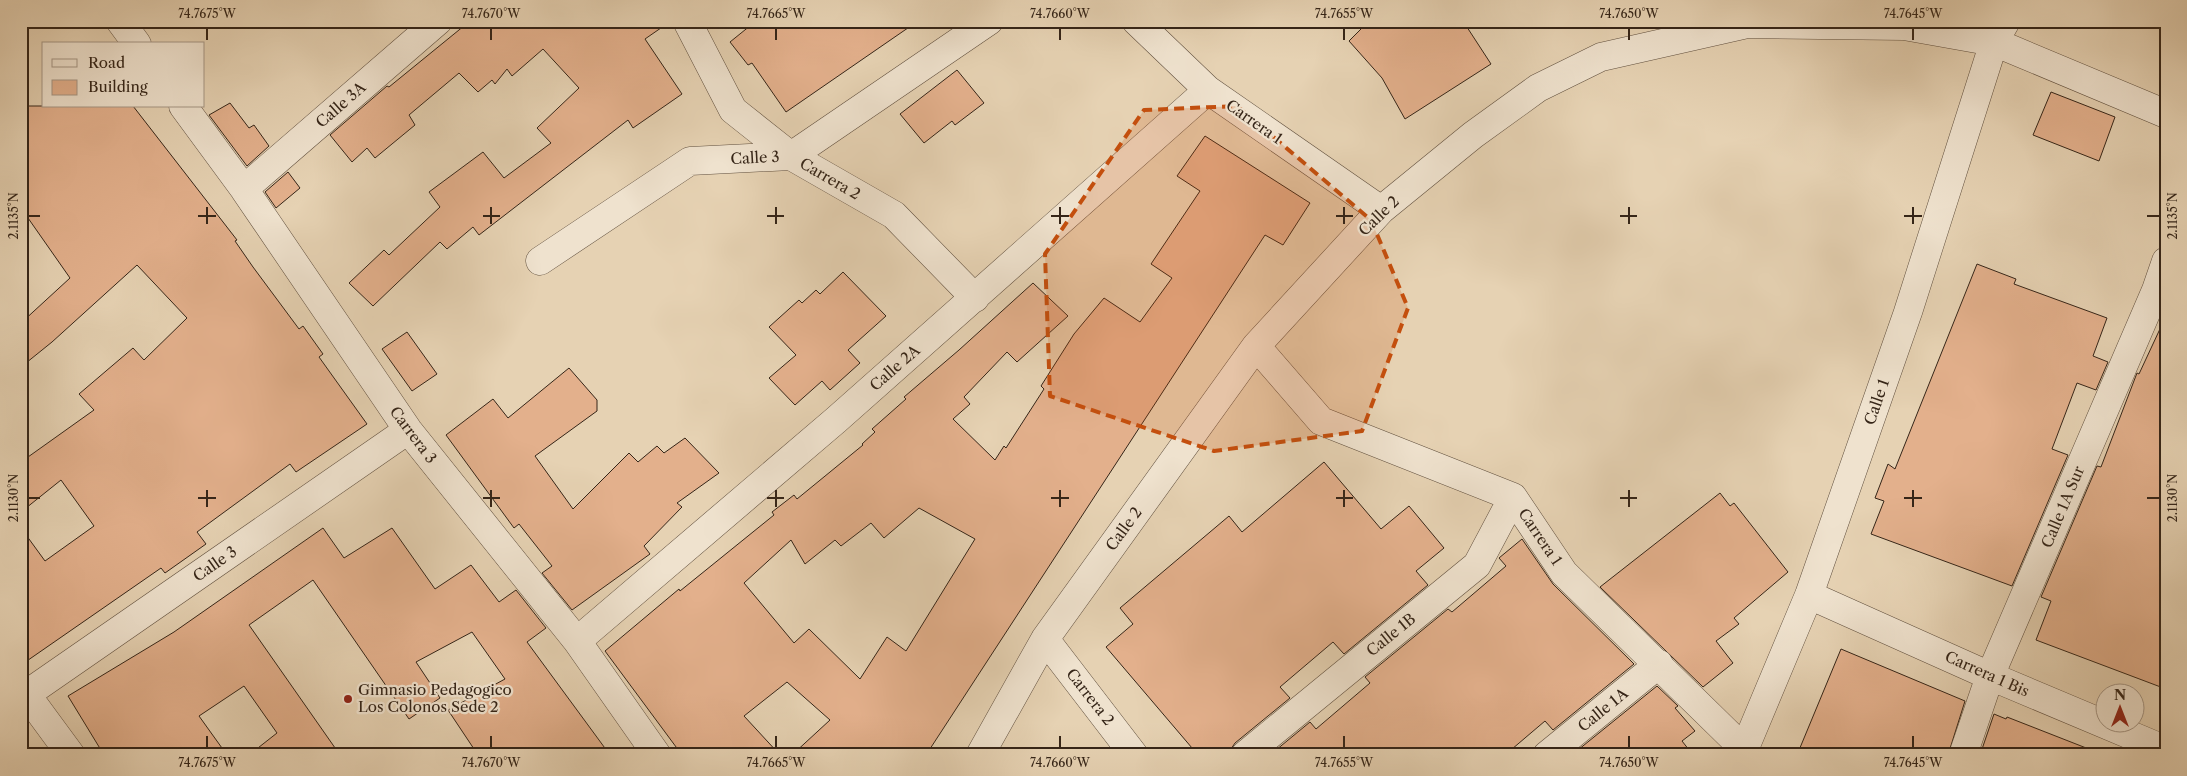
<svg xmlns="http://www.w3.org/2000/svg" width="2187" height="776" viewBox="0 0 2187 776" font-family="'Libre Caslon Text',serif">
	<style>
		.building { fill: #e3b08c; stroke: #352518; fill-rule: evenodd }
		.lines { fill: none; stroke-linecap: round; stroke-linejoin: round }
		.minor-casing { stroke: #61503f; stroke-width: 29 }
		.minor { stroke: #efe2ce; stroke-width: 28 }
		.marked { fill: #c44f0e; fill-opacity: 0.2; stroke: #c44f0e; stroke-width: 4; stroke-dasharray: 10 6; stroke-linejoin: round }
		.ticks { fill: none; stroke: #352518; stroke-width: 2 }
		.poi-dot { fill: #8f2418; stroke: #efe2ce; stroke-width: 2 }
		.labels { text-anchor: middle; stroke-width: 4.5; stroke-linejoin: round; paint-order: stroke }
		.street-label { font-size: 15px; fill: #352518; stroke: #efe2ce }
		.poi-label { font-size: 15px; fill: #352518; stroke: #efe2ce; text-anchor: start }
		.neatline { fill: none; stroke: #352518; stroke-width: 2 }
		.ticks-label { font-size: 12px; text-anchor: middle; fill: #352518 }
	</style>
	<rect width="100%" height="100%" fill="#e6d2b3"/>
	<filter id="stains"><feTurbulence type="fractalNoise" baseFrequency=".004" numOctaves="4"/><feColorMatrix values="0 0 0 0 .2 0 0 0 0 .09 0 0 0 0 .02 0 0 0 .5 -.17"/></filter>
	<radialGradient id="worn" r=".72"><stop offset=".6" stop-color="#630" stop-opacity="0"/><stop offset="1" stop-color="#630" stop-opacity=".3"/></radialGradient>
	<path class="building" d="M470,21H671L645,39L682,94L633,128L628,120L479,235L473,227L447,249L440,242L373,306L349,283L384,250L389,255L440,207L429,192L483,152L504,178L551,143L537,128L579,88L543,49L512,76L507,69L495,84L492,80L478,92L459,73L409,115L415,125L375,158L367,148L352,162L330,135L387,86L389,87Z
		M756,21H918L786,112L752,63L748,65L730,42Z
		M1369,21H1463L1491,64L1405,119L1382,78L1349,41Z
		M957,70L984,103L955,125L952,121L924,143L900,114Z
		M2051,92L2115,117L2099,161L2033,135Z
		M230,103L249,128L254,125L269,146L247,166L209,115Z
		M21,106H133L237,240L235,241L253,267L299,329L303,326L323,354L319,357L367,424L296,472L290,464L197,532L206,544L165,573L161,568L21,665V528L45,561L94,526L61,480L21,512V462L94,410L79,394L133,348L144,360L187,318L137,265L52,342L21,367V323L70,278L21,208Z
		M1205,136L1310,203L1283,245L1265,235L926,755H792L830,720L787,682L744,716L780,755H682L605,651L679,589L680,591L774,515L772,512L794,495L797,499L863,445L862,444L875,432L872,429L906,399L904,397L959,350L1033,283L1068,316L1017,362L1007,352L964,397L970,404L953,419L995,460L1004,446L1006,448L1044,389L1041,386L1074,334L1104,298L1140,322L1172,278L1151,264L1200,191L1177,176ZM919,508L975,539L906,651L887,637L860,679L809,629L794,643L744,583L791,540L805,564L835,540L841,546L871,523L884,538Z
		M288,172L300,188L276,208L265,192Z
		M1977,264L2016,279L2014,284L2107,318L2093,356L2108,362L2096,390L2077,383L2052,449L2068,455L2012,586L1871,534L1884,501L1875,498L1888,464L1895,469Z
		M843,272L886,316L848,350L860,363L830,390L822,381L795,405L769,378L796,355L769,327L799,300L802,303L816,290L820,294Z
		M2166,316V689L2036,640L2051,601L2041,597L2097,466L2101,467L2137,373L2139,374Z
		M407,332L437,374L412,391L382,349Z
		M569,368L597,400V411L535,456L573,509L629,453L638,462L657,446L664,453L685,438L719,473L677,503L682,507L644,546L650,554L572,610L542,573L552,566L519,524L514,528L446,435L493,399L508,418Z
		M1324,462L1381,529L1409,506L1444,548L1416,571L1428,585L1344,654L1333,642L1280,687L1290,698L1235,743L1231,749L1230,755H1198L1106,647L1133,624L1120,608L1229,516L1242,532Z
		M1720,493L1730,506L1734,503L1788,572L1734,618L1739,624L1716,641L1733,663L1703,687L1600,587Z
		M323,528L344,558L392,528L435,589L471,565L499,602L516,590L546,628L527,642L610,755H478L448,710L505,679L472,632L416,662L440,698L409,719L313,580L249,625L340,755H249L277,733L244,686L199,716L227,755H104L68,696L174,632Z
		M1522,539L1553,584L1634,664L1553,730L1545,721L1505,755H1270L1310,722L1316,729L1370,683L1365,677L1448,609L1452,612L1506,566L1499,558Z
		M1841,649L1965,701L1948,755H1797Z
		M1657,686L1678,706L1675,708L1695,731L1682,741L1693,755L1573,754Z
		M1994,714L2006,719L2007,717L2099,753V755H1980Z"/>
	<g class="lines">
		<defs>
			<path id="minor" d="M120,21L137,44
				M687,21L733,110L791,156L894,215L975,298
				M1136,21L1208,90L1381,210
				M183,106L244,189L408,430L577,641L657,755
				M244,189L438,21
				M540,261L690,161L791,156L989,21
				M1256,346L1321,421L1513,497L1564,573L1744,749
				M1809,595L1990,676L2166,750
				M1045,639L1134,755
				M577,641L836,420L1208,90
				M21,687L71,755
				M21,698L408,430
				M980,755L1045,639L1256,346L1381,210L1473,135L1538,88L1601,57L1747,24L1904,26L1994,42L2166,114
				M1245,755L1477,565L1513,497
				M1547,755L1659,664
				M1742,755L1809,595L1908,312L1994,42L2006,21
				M1963,755L1990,676L2156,290L2166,261"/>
		</defs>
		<use href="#minor" class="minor-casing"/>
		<use href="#minor" class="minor"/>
	</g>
	<path class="marked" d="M1237,106L1371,220L1408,308L1362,431L1214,451L1050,396L1045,254L1144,110Z"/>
	<path class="ticks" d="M207,28V40M491,28V40M776,28V40M1060,28V40M1344,28V40M1629,28V40M1913,28V40M207,207V224M491,207V224M776,207V224M1060,207V224M1344,207V224M1629,207V224M1913,207V224M28,216H40M198,216H216M483,216H500M767,216H784M1051,216H1069M1336,216H1353M1620,216H1637M1904,216H1922M2147,216H2160M207,490V507M491,490V507M776,490V507M1060,490V507M1344,490V507M1629,490V507M1913,490V507M28,498H40M198,498H216M483,498H500M767,498H784M1051,498H1069M1336,498H1353M1620,498H1637M1904,498H1922M2147,498H2160M207,736V748M491,736V748M776,736V748M1060,736V748M1344,736V748M1629,736V748M1913,736V748"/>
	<circle class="poi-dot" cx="348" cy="699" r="5"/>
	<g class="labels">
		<g class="street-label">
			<text transform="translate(341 105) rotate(-41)" y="5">Calle 3A</text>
			<text transform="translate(1254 122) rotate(35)" y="5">Carrera 1</text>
			<text transform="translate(755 158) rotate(-3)" y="5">Calle 3</text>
			<text transform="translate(830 179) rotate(30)" y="5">Carrera 2</text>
			<text transform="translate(1379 216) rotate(-44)" y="5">Calle 2</text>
			<text transform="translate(895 368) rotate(-41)" y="5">Calle 2A</text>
			<text transform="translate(1877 402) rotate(-71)" y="5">Calle 1</text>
			<text transform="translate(413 435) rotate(53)" y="5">Carrera 3</text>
			<text transform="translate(2063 507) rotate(-67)" y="5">Calle 1A Sur</text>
			<text transform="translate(1124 529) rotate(-54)" y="5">Calle 2</text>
			<text transform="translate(1540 537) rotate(56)" y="5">Carrera 1</text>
			<text transform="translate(215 564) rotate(-35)" y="5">Calle 3</text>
			<text transform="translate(1391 635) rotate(-39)" y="5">Calle 1B</text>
			<text transform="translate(1987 674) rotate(24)" y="5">Carrera 1 Bis</text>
			<text transform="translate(1090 697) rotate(52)" y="5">Carrera 2</text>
			<text transform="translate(1603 710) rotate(-39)" y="5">Calle 1A</text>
		</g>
		<g class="poi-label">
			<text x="358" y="695">Gimnasio Pedagogico<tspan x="358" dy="17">Los Colonos Sede 2</tspan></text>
		</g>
	</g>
	<rect width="2187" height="776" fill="none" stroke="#e6d2b3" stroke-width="55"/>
	<rect x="42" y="42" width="162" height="65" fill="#efe2ce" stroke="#a59685"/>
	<rect x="52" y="59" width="25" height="8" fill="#efe2ce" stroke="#a59685"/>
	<text x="88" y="68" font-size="15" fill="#352518">Road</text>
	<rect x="52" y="80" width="25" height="15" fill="#e3b08c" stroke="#a59685"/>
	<text x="88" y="92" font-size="15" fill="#352518">Building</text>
	<g transform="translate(2120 708)"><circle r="24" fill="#efe2ce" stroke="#a59685"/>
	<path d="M0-4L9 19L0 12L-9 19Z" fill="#8f2418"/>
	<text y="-8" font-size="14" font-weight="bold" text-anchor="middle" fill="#352518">N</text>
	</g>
	<rect x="28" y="28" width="2132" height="720" class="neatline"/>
	<g class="ticks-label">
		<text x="207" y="18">74.7675°W</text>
		<text x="491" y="18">74.7670°W</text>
		<text x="776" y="18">74.7665°W</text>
		<text x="1060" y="18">74.7660°W</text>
		<text x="1344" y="18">74.7655°W</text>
		<text x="1629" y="18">74.7650°W</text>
		<text x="1913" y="18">74.7645°W</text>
		<text transform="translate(14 216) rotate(-90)" y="4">2.1135°N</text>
		<text transform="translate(2173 216) rotate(-90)" y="4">2.1135°N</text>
		<text transform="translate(14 498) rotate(-90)" y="4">2.1130°N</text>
		<text transform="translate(2173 498) rotate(-90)" y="4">2.1130°N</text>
		<text x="207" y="767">74.7675°W</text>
		<text x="491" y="767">74.7670°W</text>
		<text x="776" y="767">74.7665°W</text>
		<text x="1060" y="767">74.7660°W</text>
		<text x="1344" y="767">74.7655°W</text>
		<text x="1629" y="767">74.7650°W</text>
		<text x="1913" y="767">74.7645°W</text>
	</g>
	<rect width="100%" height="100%" filter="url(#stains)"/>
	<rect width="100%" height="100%" fill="url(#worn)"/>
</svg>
